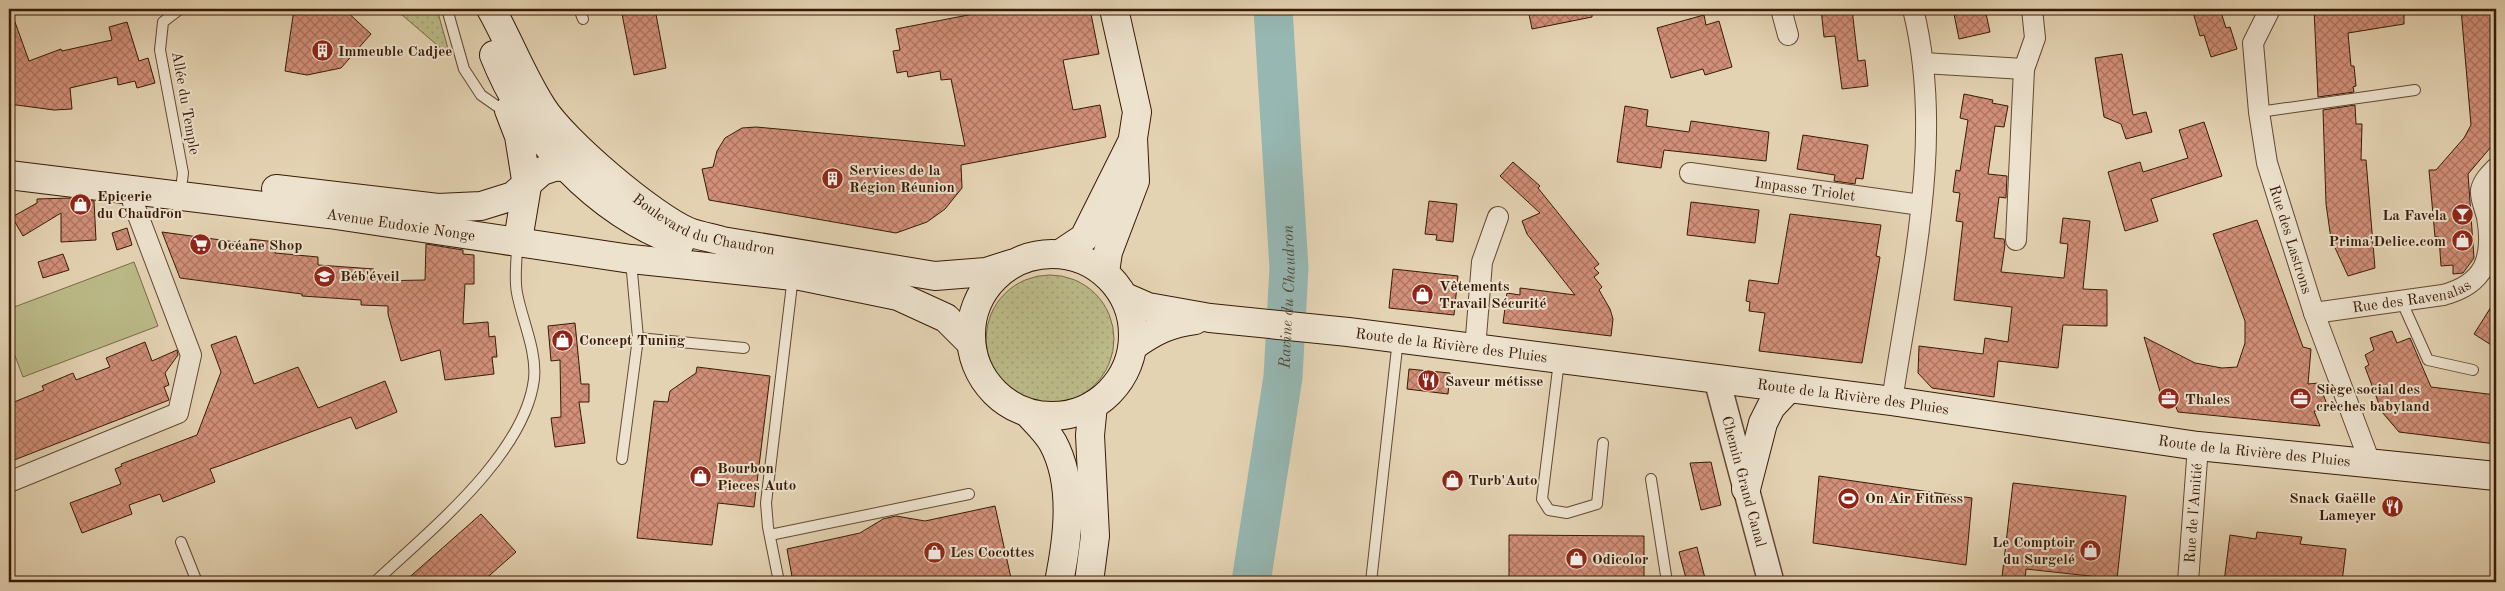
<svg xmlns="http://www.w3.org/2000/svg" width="2505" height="591" viewBox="0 0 2505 591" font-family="'Old Standard TT',serif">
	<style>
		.grass { fill: url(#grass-dots); stroke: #7a6a46 }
		.garden { fill: #bbba88; stroke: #7a6a46 }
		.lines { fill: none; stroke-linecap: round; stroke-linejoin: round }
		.river { stroke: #96b7b2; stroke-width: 39 }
		.building { fill: url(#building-cross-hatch); stroke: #381b05 }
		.service-casing { stroke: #634930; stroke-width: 12 }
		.minor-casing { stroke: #634930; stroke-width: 22 }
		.tertiary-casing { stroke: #634930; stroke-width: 28 }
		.secondary-casing { stroke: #381b05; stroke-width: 30 }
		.service { stroke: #ede2ce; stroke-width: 10 }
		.minor { stroke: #ede2ce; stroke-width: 20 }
		.tertiary { stroke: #ede2ce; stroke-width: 25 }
		.secondary { stroke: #ede2ce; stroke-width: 28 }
		.labels { text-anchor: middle; stroke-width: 4; stroke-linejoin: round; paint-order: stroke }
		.poi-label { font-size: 15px; font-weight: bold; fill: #381b05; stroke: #ede2ce; text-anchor: start }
		.street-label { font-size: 15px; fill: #381b05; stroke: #ede2ce }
		.water-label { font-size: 16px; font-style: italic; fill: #544a39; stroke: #ede2ce }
	</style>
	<defs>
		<pattern id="grass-dots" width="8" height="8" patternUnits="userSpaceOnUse" patternTransform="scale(1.25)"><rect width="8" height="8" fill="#bbba88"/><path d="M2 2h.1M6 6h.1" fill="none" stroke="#a29f74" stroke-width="1.8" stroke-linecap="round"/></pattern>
		<pattern id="building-cross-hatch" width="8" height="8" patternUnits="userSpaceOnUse" patternTransform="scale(1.25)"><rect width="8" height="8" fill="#d28f79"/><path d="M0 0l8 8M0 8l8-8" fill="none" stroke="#ab7461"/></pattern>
	</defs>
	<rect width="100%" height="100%" fill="#e4d3b3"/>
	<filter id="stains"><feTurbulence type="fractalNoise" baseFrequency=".004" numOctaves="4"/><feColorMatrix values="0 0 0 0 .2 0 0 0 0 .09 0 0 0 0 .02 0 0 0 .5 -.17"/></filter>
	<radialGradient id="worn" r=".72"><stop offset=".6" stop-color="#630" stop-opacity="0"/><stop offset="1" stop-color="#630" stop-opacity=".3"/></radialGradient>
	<path class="grass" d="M395,9H437L450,56Z
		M986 339a64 64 0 1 1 128 0a64 64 0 1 1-128 0Z"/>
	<path class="garden" d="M134,262L158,326L23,377L9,340V309Z"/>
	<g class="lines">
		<path class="river" id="s1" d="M1251,582L1283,377L1289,268L1273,9"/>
	</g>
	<path class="building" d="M294,9H344L371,34L341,68L307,75L285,71Z
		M621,9H655L666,68L634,75Z
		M999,9H1090L1099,54L1063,60L1073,110L1100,105L1106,137L961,165L962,188L945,209L927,222L896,233L709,200L702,169L713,167L717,151L725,138L742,128L756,127L965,146L951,79L941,80L940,71L908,77L907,71L897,73L893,51L900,50L896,29Z
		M1528,9H1592V17L1532,29Z
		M1821,9H1852L1858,61L1865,60L1868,86L1842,89L1835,36L1824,37Z
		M1953,9H1985L1990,32L1959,39Z
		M2192,9H2220L2226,28L2230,27L2237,49L2211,57L2204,35L2200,36Z
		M2314,9H2404V24L2348,33L2351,66H2354L2356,86L2353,87L2354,92L2318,97Z
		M2461,9H2496V141L2468,174L2474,258L2463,273L2453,274V265L2441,266L2439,237H2435L2429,170H2436L2464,138L2471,125Z
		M11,11L29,61L61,49L62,51L112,40L109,27L127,22L139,61L148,58L155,83L137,88L135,81L118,85L117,77L70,88L72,109L54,110L9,104V12Z
		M1704,15L1706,25L1719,21L1732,67L1705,75L1703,69L1671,78L1657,28Z
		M2122,54L2133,115L2146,112L2152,132L2126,139L2121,124L2104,117L2095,58Z
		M1964,94L1993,100L1992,103L2008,106L2004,127L1995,126L1988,174L2007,176L2006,198L1999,197L1994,238L2004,239L2005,245L2001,272L2064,278L2068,244L2060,243L2063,218L2090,221L2083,289L2107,290V326L2063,325L2058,368L1998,361L1994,397L1932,388L1918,373L1919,346L1983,354L1985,338L2008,342L2012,307L1954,300L1963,222L1956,221L1960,193L1953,192L1956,170L1960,171L1968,120L1960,118Z
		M2355,105L2356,124H2362L2361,160H2366L2375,268L2348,276L2331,239L2326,204L2323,110Z
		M1625,106L1648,110L1646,126L1689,132L1691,121L1769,132L1766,161L1664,150L1661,168L1617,162Z
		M2204,122L2222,176L2151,199L2158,221L2125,231L2108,172L2140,162L2143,172L2188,158L2179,130Z
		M1803,135L1868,145L1863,179L1856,178L1855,184L1834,181L1835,175L1797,169Z
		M1513,162L1540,186L1538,188L1599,264L1594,268L1599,273L1594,277L1602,287L1599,290L1610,309L1613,319L1611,336L1503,323L1507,293L1520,295V288L1575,295L1527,234L1522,221L1540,213L1500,176Z
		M71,198L94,201L96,240L61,242V213L23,236L12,217L37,203V199Z
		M1429,201L1457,204L1453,242L1436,240L1437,235L1425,234Z
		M1691,202L1759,210L1755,243L1687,235Z
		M1790,214L1881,225L1876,256L1880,257L1862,363L1759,351L1765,313L1749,311L1750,302L1746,301L1749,280L1778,284Z
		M2257,220L2303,347L2311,349L2308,384L2319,383L2329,410L2314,411L2320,426L2178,412L2175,405H2164L2144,337L2195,363L2222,368L2237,367L2245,343V321L2213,234Z
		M127,228L132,245L117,250L112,233Z
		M162,232L250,244V239L276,242L275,253L318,257V265L374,269V281L425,280L426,244L463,250V254L474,255V284H465L463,324L488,322L489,337L495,336L497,357H492L494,374L445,380L440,350L401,361L388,314V306L361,305V300L302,296V294L180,278Z
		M63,254L69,270L43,278L38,262Z
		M1393,269L1458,276L1454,315L1389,308Z
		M2496,299V348L2474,334Z
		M575,323L581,384H589V402H579L585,443L555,447L551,418L561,417L560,360L551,361L548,326Z
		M2392,331L2397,343L2410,338L2431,387L2496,395V444L2399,432L2382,412L2365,367L2369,365L2365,355L2374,350L2370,338Z
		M236,336L254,384L298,367L318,408L385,381L397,412L356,429L351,417L219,466L210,469L215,482L163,502L160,494L129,505L132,514L82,533L70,503L121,484L115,469L122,466L121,464L197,435L221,372L211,345Z
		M145,342L152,361L177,350L178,355L165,373L169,385L164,387L169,400L9,462V404L44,390L42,386L73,373L76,380L110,367L106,358Z
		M697,367L770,376L754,507L718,503L712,545L637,538L654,401L668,402L670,391L696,373Z
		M1409,369L1450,373L1448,394L1407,389Z
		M1711,462L1721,505L1701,510L1690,463Z
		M1819,476L1972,498L1966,565L1813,543Z
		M2013,483L2126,496L2117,579L2026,569L2025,580L2002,577Z
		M995,506L1011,578L989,582H793L787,549L860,533L883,519L896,516L925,521Z
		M481,514L516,552L482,582H404Z
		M2257,532L2302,537L2300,544L2346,549L2342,582H2224L2230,535L2256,539Z
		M1509,535L1644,536V582H1509Z
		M1697,547L1706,582H1687L1679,552Z"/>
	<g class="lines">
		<defs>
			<path id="service" d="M180,9L163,22L160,50L183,173L182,181
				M447,9L464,69L481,95L508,114
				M579,9L583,19
				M2259,112L2415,90
				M2401,300L2428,360L2473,370
				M638,338L744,348
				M1559,361L1542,499L1549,510L1567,513L1597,504L1603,443
				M622,459L638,338L631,261
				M1651,479L1667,582
				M770,535L969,494
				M181,542L197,582
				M375,582C428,532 525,455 534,379C537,351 522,320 517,293C514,278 517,260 517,244
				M779,582L768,527L766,503L793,276
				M1371,582L1398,339"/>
			<g id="minor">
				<path d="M1781,9L1788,35"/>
				<path id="s2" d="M2270,9L2253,43L2259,112L2267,163L2314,313L2371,465"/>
				<path d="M1923,63L2024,69"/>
				<path id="s3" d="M1690,173L1921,205"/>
				<path d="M2016,240L2024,69L2035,38L2032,9"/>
				<path id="s4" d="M2314,313L2443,295C2485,284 2494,258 2487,217C2485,209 2480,198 2481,190C2483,181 2490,174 2496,168"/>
				<path d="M1475,349L1482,262L1498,217"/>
				<path d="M1892,401C1911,274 1945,137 1913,9"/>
				<path d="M9,482L178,413L191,355L128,189"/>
				<path id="s5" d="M2188,582L2198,446"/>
			</g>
			<g id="tertiary">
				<path id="s6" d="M1717,380L1771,582"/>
			</g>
			<g id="secondary">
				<path id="s7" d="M491,9C509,41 522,76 542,107C563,141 653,217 689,232C700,236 712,238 722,241L935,276L986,272L1011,264"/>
				<path d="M494,55C527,138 596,212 680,243"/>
				<path d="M509,110L519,136L527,186L518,240"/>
				<path id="s8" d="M9,175L329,214L631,259L793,276"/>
				<path d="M276,189L438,208L481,206L513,196L542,171L554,167L580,166"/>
				<circle cx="1052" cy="335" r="81"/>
				<path d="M1060,254L1084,238L1132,142"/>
				<path d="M776,271L898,296L946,318L970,342"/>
				<path d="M1105,272L1108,252L1135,181L1133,138L1137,112L1114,9"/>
				<path id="s9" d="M1125,297L1148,307L1210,318L1348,332L1892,401L2198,446L2496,476"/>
				<path d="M1133,346C1154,331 1170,323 1195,320"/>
				<path d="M1028,413C1036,422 1047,432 1053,443C1075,484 1068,538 1059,582"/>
				<path d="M1746,489L1763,423L1771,407L1788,389"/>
				<path d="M1089,582L1095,536L1090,435L1093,405"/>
			</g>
		</defs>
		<use href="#service" class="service-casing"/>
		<use href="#minor" class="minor-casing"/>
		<use href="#tertiary" class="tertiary-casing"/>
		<use href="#secondary" class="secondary-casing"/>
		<use href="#service" class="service"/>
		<use href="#minor" class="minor"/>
		<use href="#tertiary" class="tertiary"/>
		<use href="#secondary" class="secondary"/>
	</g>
	<defs>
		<symbol id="building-disc" viewBox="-11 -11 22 22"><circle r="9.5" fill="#8f2418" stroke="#ede2ce"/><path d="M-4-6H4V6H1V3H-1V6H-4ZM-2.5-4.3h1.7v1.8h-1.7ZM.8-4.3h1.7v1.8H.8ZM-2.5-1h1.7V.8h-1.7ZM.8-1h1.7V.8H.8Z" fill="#fff"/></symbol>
		<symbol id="shop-disc" viewBox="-11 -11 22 22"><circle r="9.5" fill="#8f2418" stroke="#ede2ce"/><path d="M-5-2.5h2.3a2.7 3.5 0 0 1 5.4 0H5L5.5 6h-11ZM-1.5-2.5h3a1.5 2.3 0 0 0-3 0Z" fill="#fff"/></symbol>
		<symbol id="bar-disc" viewBox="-11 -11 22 22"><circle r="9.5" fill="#8f2418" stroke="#ede2ce"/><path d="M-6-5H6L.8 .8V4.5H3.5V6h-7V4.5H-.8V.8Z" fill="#fff"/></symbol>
		<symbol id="supermarket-disc" viewBox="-11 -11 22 22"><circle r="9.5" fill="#8f2418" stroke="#ede2ce"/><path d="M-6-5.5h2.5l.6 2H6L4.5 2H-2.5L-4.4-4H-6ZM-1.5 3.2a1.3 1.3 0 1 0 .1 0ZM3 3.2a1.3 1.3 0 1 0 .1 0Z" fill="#fff"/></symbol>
		<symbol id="school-disc" viewBox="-11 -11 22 22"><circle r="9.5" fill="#8f2418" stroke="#ede2ce"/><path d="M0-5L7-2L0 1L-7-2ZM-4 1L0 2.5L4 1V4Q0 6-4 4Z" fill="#fff"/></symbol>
		<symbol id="restaurant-disc" viewBox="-11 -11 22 22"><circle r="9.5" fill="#8f2418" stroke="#ede2ce"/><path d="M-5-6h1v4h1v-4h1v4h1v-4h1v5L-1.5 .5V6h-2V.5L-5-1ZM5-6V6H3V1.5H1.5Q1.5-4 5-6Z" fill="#fff"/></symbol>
		<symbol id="office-disc" viewBox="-11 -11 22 22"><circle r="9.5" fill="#8f2418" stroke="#ede2ce"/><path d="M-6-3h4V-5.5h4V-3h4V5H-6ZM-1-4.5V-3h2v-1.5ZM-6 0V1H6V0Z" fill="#fff"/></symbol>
		<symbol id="stadium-disc" viewBox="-11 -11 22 22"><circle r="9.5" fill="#8f2418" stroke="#ede2ce"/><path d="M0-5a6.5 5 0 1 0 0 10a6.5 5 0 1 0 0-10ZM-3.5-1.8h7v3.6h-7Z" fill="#fff"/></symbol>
	</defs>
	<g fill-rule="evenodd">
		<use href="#building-disc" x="310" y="38" width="25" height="25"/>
		<use href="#building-disc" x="820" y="166" width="25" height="25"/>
		<use href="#shop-disc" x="68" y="192" width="25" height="25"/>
		<use href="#bar-disc" x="2450" y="202" width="25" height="25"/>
		<use href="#shop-disc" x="2450" y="228" width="25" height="25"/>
		<use href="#supermarket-disc" x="188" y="232" width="25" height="25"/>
		<use href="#school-disc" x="312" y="264" width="25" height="25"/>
		<use href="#shop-disc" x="1410" y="282" width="25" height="25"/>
		<use href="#shop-disc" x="550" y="328" width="25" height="25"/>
		<use href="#restaurant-disc" x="1416" y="368" width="25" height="25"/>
		<use href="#office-disc" x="2288" y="386" width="25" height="25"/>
		<use href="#office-disc" x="2156" y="386" width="25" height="25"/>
		<use href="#shop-disc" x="688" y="464" width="25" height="25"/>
		<use href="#shop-disc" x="1440" y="468" width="25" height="25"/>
		<use href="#stadium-disc" x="1836" y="486" width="25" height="25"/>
		<use href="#restaurant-disc" x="2380" y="494" width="25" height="25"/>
		<use href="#shop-disc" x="2078" y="538" width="25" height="25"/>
		<use href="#shop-disc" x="922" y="540" width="25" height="25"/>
		<use href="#shop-disc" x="1564" y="546" width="25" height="25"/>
	</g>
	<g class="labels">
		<g class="poi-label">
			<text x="338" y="56">Immeuble Cadjee</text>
			<text x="849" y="175">Services de la<tspan x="849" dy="17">Région Réunion</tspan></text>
			<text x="97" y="201">Epicerie<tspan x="97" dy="17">du Chaudron</tspan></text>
			<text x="2447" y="220" text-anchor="end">La Favela</text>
			<text x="2446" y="246" text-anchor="end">Prima'Delice.com</text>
			<text x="217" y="250">Océane Shop</text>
			<text x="340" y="281">Béb'éveil</text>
			<text x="1439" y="291">Vêtements<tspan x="1439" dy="17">Travail Sécurité</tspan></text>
			<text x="579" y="345">Concept Tuning</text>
			<text x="1445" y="386">Saveur métisse</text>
			<text x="2316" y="394">Siège social des<tspan x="2316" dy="17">crèches babyland</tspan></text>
			<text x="2185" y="404">Thales</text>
			<text x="717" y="473">Bourbon<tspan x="717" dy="17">Pieces Auto</tspan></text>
			<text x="1468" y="485">Turb'Auto</text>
			<text x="1865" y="503">On Air Fitness</text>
			<text x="2376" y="503" text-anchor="end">Snack Gaëlle<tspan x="2376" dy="17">Lameyer</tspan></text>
			<text x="2075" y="547" text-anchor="end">Le Comptoir<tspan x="2075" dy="17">du Surgelé</tspan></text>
			<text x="950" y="557">Les Cocottes</text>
			<text x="1592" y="564">Odicolor</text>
		</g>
		<g class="street-label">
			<text transform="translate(186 103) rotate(80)" y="5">Allée du Temple</text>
			<text dy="5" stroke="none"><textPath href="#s3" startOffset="116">Impasse Triolet</textPath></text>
			<text dy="5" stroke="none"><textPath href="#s7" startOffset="316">Boulevard du Chaudron</textPath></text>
			<text dy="5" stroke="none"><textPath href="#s8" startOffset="395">Avenue Eudoxie Nonge</textPath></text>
			<text dy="5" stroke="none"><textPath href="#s2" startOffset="239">Rue des Lastrons</textPath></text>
			<text dy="5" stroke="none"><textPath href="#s4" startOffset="99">Rue des Ravenalas</textPath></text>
			<text dy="5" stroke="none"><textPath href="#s9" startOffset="331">Route de la Rivière des Pluies</textPath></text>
			<text dy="5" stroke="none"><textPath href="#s9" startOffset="736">Route de la Rivière des Pluies</textPath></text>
			<text dy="5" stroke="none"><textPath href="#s9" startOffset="1141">Route de la Rivière des Pluies</textPath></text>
			<text dy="5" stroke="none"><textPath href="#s6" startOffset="105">Chemin Grand Canal</textPath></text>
			<text dy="5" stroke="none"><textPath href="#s5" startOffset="69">Rue de l'Amitié</textPath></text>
		</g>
		<g class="water-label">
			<text dy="6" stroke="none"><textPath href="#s1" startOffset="288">Ravine du Chaudron</textPath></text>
		</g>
	</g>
	<rect width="2505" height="591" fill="none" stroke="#e4d3b3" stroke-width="30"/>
	<rect x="10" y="10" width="2485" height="571" fill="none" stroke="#381b05" stroke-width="2.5"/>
	<rect x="15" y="15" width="2475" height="561" fill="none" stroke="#381b05"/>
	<rect width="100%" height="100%" filter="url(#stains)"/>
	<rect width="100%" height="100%" fill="url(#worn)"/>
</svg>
